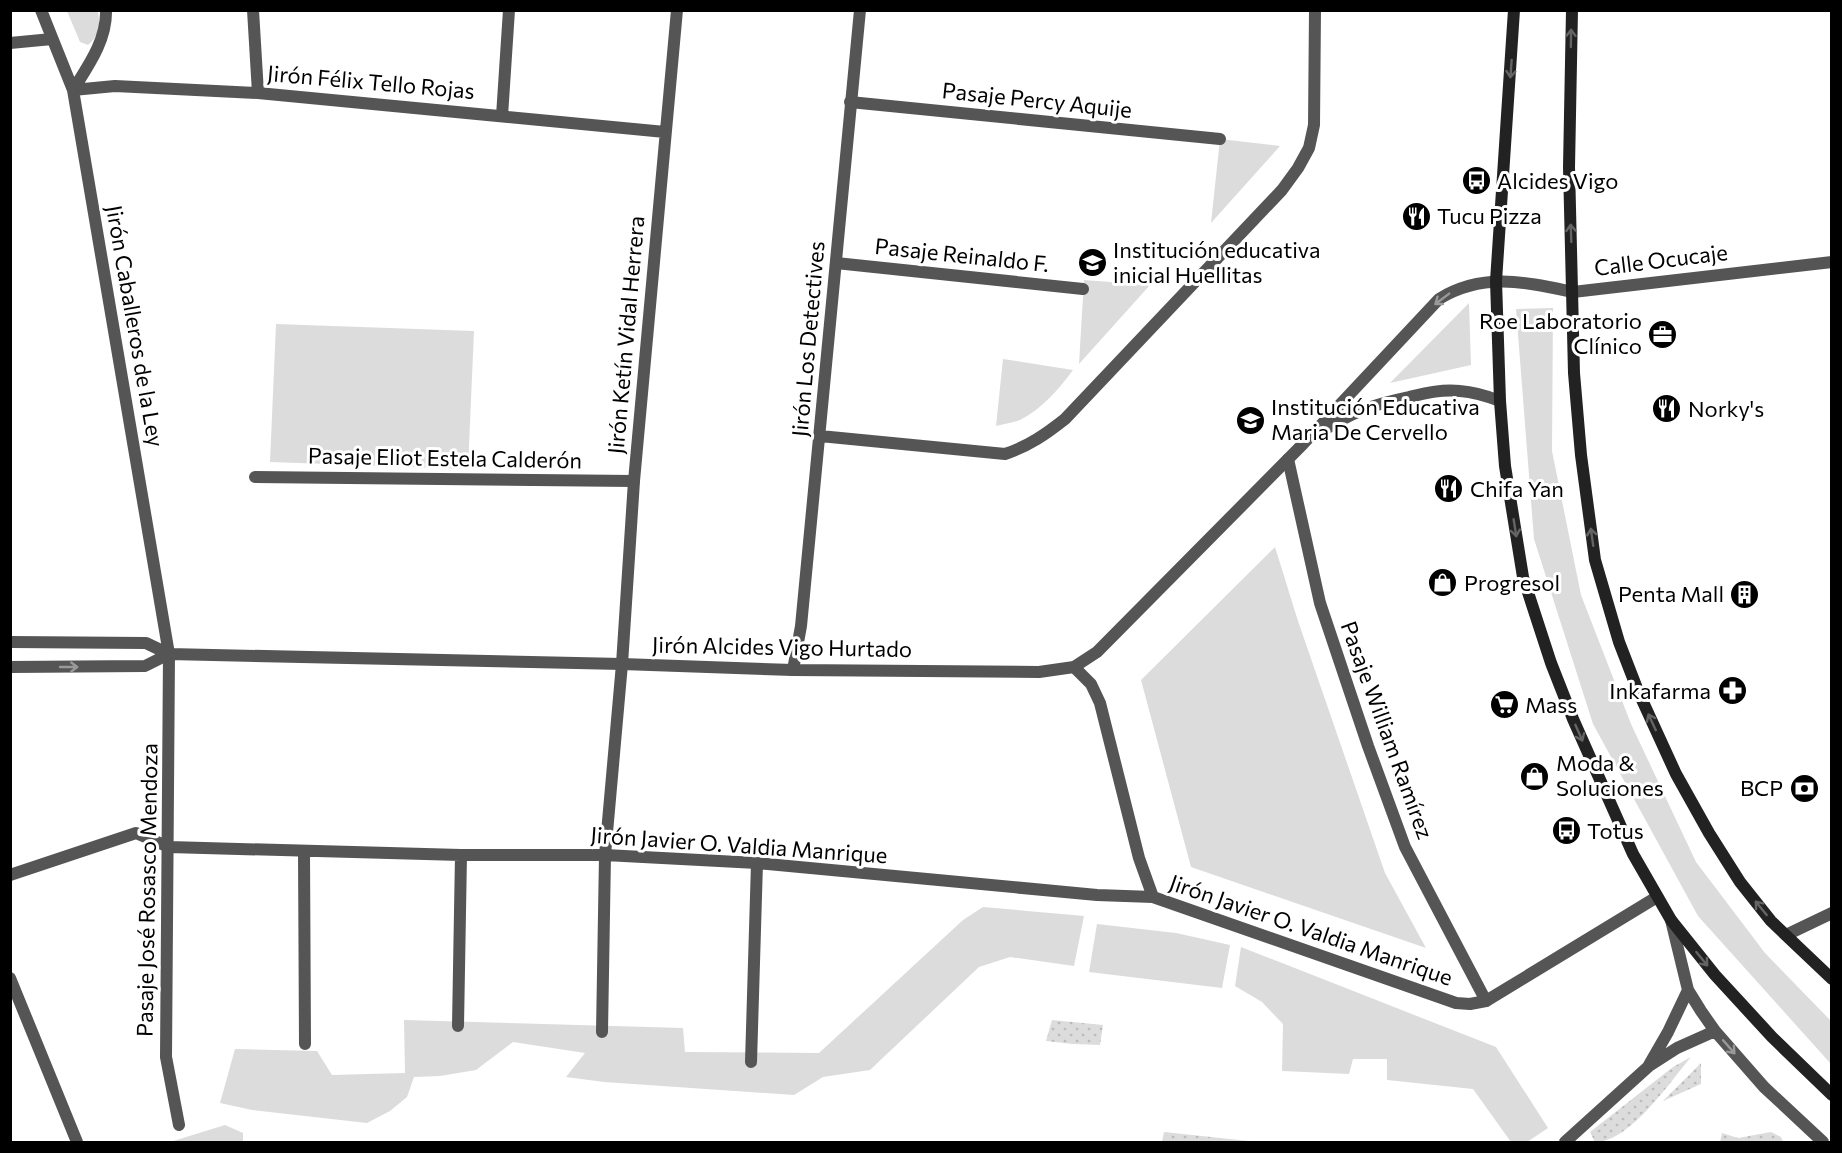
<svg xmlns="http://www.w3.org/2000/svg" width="1842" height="1153" viewBox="0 0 1842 1153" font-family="Commissioner,sans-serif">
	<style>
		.green { fill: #dcdcdc }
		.garden { fill: url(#garden-dots) }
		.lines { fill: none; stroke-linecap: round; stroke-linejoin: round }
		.pedestrian { stroke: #555; stroke-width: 12 }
		.minor { stroke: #555; stroke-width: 12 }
		.tertiary { stroke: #555; stroke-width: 12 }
		.secondary { stroke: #222; stroke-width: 12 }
		.oneway { stroke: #646464 }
		.oneway2 { stroke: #999 }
		.labels { text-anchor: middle; stroke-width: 6; stroke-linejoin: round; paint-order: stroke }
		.street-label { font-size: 22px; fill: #000; stroke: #fff }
		.poi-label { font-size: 22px; fill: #000; stroke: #fff; text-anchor: start }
	</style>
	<defs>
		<pattern id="garden-dots" width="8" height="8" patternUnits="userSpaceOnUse" patternTransform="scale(1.5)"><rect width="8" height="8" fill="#dcdcdc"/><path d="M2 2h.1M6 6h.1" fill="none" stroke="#bbb" stroke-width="1.8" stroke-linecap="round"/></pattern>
	</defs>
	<rect width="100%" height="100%" fill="#fff"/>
	<path class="green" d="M67,11H98C100,27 101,33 88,45L80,42Z
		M1220,139L1280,146L1211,223Z
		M1084,280L1150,285L1079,364Z
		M1469,303L1471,365L1390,383Z
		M1553,308L1552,451L1581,595L1631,724L1696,862L1765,953L1831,1021V1064L1698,916L1593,724L1534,539L1516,309Z
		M276,324L474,331L468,469L270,462Z
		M1003,359L1073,370C1059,389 1042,409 1020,420C1013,423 1003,424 996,426Z
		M1275,547L1298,621L1385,873L1426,948L1191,867L1141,680Z
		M983,907L1084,916L1074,966L1010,957L979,967L870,1070L823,1077L794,1095L604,1082L566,1077L585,1053L513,1042L476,1070L440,1076L414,1077L407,1097L390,1111L367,1123L252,1110L220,1103L235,1049L317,1051L332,1075L405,1073L404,1020L683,1028L685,1052L819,1053L963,920Z
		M1097,924L1176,933L1230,945L1222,988L1089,972Z
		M1241,947L1496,1047L1548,1128L1527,1142H1511L1473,1089L1387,1080V1059H1353L1349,1074L1282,1071L1283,1024L1262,1002L1235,986Z
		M225,1125L243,1133V1142H170Z"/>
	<path class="garden" d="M1052,1020L1103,1025L1100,1045L1073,1044L1046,1041Z
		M1691,1057C1670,1082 1629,1143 1595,1142L1590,1132L1673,1067Z
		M1701,1063V1084L1663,1101Z
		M1164,1132L1258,1142H1162Z
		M1771,1132L1781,1137L1783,1142H1720L1722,1133L1738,1138Z"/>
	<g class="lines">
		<path class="pedestrian" d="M850,102L1220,139
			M836,263L1083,289
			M1288,459L1320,603L1368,746L1405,847L1486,1001
			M255,477L634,481
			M605,855L622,664
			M10,875L136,833L169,847"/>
		<path class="minor" d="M41,10L73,90L169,654L166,1057L179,1125
			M253,10L258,93
			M10,43L52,39
			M73,90L115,86L258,93L665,132
			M73,90C88,66 107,40 106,10
			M502,116L509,10
			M1573,292L1832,262
			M820,436L1005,454C1029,446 1046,434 1065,419L1282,190L1298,168L1309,148L1314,125L1315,10
			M622,664L634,481L677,10
			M1074,667L1091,684L1100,703L1139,858L1153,897
			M793,670L801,626L860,10
			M169,847L461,855H605L757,863L1097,895L1153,897L1456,1003L1470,1004L1486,1001L1657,897
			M304,852L305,1044
			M1671,920L1688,990L1701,1011L1715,1031L1764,1087L1823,1142
			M1786,935L1832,913
			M10,978L77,1142
			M458,1026L461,855
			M602,1032L605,855
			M751,1062L757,863
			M1649,1065L1668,1032L1688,990
			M1565,1142L1649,1066L1677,1048L1715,1031"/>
		<path class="tertiary" d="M1319,433C1352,412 1371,405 1409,397C1426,393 1442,389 1460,391C1474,392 1487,396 1500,401
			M10,642L146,643L169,654L622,664L793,670L1039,672L1074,667L1097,652L1303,444L1439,299C1483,272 1525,282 1573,292
			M10,667L145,666L169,654"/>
		<path class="secondary" d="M1514,10L1496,281L1500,401L1505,466L1523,577L1551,663L1573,719L1633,854L1671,920L1715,975L1772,1037L1832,1095
			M1572,10L1569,167L1574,373L1581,455L1595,560L1619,642L1638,691L1676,774L1709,833L1740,882L1771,921L1832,979"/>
	</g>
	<defs><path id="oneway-shaft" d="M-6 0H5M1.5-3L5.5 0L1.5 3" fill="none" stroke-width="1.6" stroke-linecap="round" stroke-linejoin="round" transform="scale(1.5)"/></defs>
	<g class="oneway">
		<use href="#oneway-shaft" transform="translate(1571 38) rotate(-89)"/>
		<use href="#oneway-shaft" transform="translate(1511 69) rotate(94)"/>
		<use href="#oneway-shaft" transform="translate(1571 233) rotate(-92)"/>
		<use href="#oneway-shaft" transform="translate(1515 528) rotate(81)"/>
		<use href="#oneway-shaft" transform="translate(1592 537) rotate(-98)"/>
		<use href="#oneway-shaft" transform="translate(1652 722) rotate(-115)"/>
		<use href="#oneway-shaft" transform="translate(1579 733) rotate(66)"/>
		<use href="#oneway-shaft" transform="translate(1761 908) rotate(-129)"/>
		<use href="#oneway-shaft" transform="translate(1702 959) rotate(51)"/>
	</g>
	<g class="oneway2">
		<use href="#oneway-shaft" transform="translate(1442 299) rotate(143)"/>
		<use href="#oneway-shaft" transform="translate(69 667)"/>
		<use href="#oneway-shaft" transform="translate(1729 1047) rotate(49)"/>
	</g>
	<defs>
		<symbol id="bus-disc" viewBox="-11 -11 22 22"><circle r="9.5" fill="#000" stroke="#fff"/><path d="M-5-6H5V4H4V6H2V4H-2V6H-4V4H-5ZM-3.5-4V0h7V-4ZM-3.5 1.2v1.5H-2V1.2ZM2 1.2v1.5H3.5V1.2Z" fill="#fff"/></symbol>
		<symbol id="restaurant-disc" viewBox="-11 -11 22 22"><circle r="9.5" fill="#000" stroke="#fff"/><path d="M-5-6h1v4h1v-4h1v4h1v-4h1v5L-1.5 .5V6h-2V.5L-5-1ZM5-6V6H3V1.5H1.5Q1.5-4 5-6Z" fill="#fff"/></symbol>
		<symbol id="school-disc" viewBox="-11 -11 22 22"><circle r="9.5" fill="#000" stroke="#fff"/><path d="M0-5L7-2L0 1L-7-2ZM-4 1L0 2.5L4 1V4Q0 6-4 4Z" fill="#fff"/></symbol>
		<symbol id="office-disc" viewBox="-11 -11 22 22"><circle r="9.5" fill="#000" stroke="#fff"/><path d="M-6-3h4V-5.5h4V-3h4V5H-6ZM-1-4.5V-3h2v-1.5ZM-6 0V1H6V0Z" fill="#fff"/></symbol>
		<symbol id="shop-disc" viewBox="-11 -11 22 22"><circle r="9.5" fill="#000" stroke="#fff"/><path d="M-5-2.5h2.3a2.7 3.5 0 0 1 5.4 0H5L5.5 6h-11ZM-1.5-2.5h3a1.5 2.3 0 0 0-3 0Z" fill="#fff"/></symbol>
		<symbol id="building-disc" viewBox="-11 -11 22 22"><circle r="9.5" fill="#000" stroke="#fff"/><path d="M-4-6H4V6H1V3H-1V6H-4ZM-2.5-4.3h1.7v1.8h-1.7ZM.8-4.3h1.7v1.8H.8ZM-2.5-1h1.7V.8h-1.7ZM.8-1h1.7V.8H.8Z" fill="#fff"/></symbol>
		<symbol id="pharmacy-disc" viewBox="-11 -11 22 22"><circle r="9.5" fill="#000" stroke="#fff"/><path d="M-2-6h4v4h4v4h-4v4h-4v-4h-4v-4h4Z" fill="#fff"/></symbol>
		<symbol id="supermarket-disc" viewBox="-11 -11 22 22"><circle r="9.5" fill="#000" stroke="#fff"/><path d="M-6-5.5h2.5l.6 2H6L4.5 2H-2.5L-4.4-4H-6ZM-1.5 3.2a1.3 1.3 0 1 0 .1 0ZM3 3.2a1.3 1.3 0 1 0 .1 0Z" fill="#fff"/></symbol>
		<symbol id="bank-disc" viewBox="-11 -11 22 22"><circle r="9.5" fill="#000" stroke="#fff"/><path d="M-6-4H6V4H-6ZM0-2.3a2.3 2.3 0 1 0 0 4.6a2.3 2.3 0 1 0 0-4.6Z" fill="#fff"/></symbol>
	</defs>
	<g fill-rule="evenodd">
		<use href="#bus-disc" x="1460" y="164" width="33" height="33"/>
		<use href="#restaurant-disc" x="1400" y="200" width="33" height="33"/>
		<use href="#school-disc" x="1076" y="246" width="33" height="33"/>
		<use href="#office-disc" x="1646" y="318" width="33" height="33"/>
		<use href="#restaurant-disc" x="1650" y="392" width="33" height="33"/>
		<use href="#school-disc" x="1234" y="404" width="33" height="33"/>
		<use href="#restaurant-disc" x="1432" y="472" width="33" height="33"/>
		<use href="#shop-disc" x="1426" y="566" width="33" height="33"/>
		<use href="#building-disc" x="1728" y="578" width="33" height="33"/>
		<use href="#pharmacy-disc" x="1716" y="674" width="33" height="33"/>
		<use href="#supermarket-disc" x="1488" y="688" width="33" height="33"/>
		<use href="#shop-disc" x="1518" y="760" width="33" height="33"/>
		<use href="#bank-disc" x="1788" y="772" width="33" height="33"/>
		<use href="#bus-disc" x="1550" y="814" width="33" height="33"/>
	</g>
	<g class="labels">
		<g class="street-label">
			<text transform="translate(371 82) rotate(5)" y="8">Jirón Félix Tello Rojas</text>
			<text transform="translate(1037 100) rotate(6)" y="8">Pasaje Percy Aquije</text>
			<text transform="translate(962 255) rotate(6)" y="8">Pasaje Reinaldo F.</text>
			<text transform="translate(1661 260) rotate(-7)" y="8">Calle Ocucaje</text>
			<text transform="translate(135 326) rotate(80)" y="8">Jirón Caballeros de la Ley</text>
			<text transform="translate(626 335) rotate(-85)" y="8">Jirón Ketín Vidal Herrera</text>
			<text transform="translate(808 339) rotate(-85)" y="8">Jirón Los Detectives</text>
			<text transform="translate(445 458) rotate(1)" y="8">Pasaje Eliot Estela Calderón</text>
			<text transform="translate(782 647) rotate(1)" y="8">Jirón Alcides Vigo Hurtado</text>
			<text transform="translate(1387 730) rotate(70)" y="8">Pasaje William Ramírez</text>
			<text transform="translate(739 845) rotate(4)" y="8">Jirón Javier O. Valdia Manrique</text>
			<text transform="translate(147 890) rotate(-89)" y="8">Pasaje José Rosasco Mendoza</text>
			<text transform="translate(1311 930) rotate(19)" y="8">Jirón Javier O. Valdia Manrique</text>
		</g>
		<g class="poi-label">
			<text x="1497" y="189">Alcides Vigo</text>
			<text x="1437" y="224">Tucu Pizza</text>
			<text x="1113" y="258">Institución educativa<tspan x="1113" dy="25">inicial Huellitas</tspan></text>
			<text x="1642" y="329" text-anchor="end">Roe Laboratorio<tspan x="1642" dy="25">Clínico</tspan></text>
			<text x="1271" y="415">Institución Educativa<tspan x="1271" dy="25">Maria De Cervello</tspan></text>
			<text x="1688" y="417">Norky's</text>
			<text x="1470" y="497">Chifa Yan</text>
			<text x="1464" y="591">Progresol</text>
			<text x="1724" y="602" text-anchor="end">Penta Mall</text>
			<text x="1711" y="699" text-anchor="end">Inkafarma</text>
			<text x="1525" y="713">Mass</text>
			<text x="1556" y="771">Moda &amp;<tspan x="1556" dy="25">Soluciones</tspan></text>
			<text x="1783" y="796" text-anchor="end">BCP</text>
			<text x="1587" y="839">Totus</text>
		</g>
	</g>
	<rect width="1842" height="1153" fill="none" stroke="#000000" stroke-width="24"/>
</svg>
